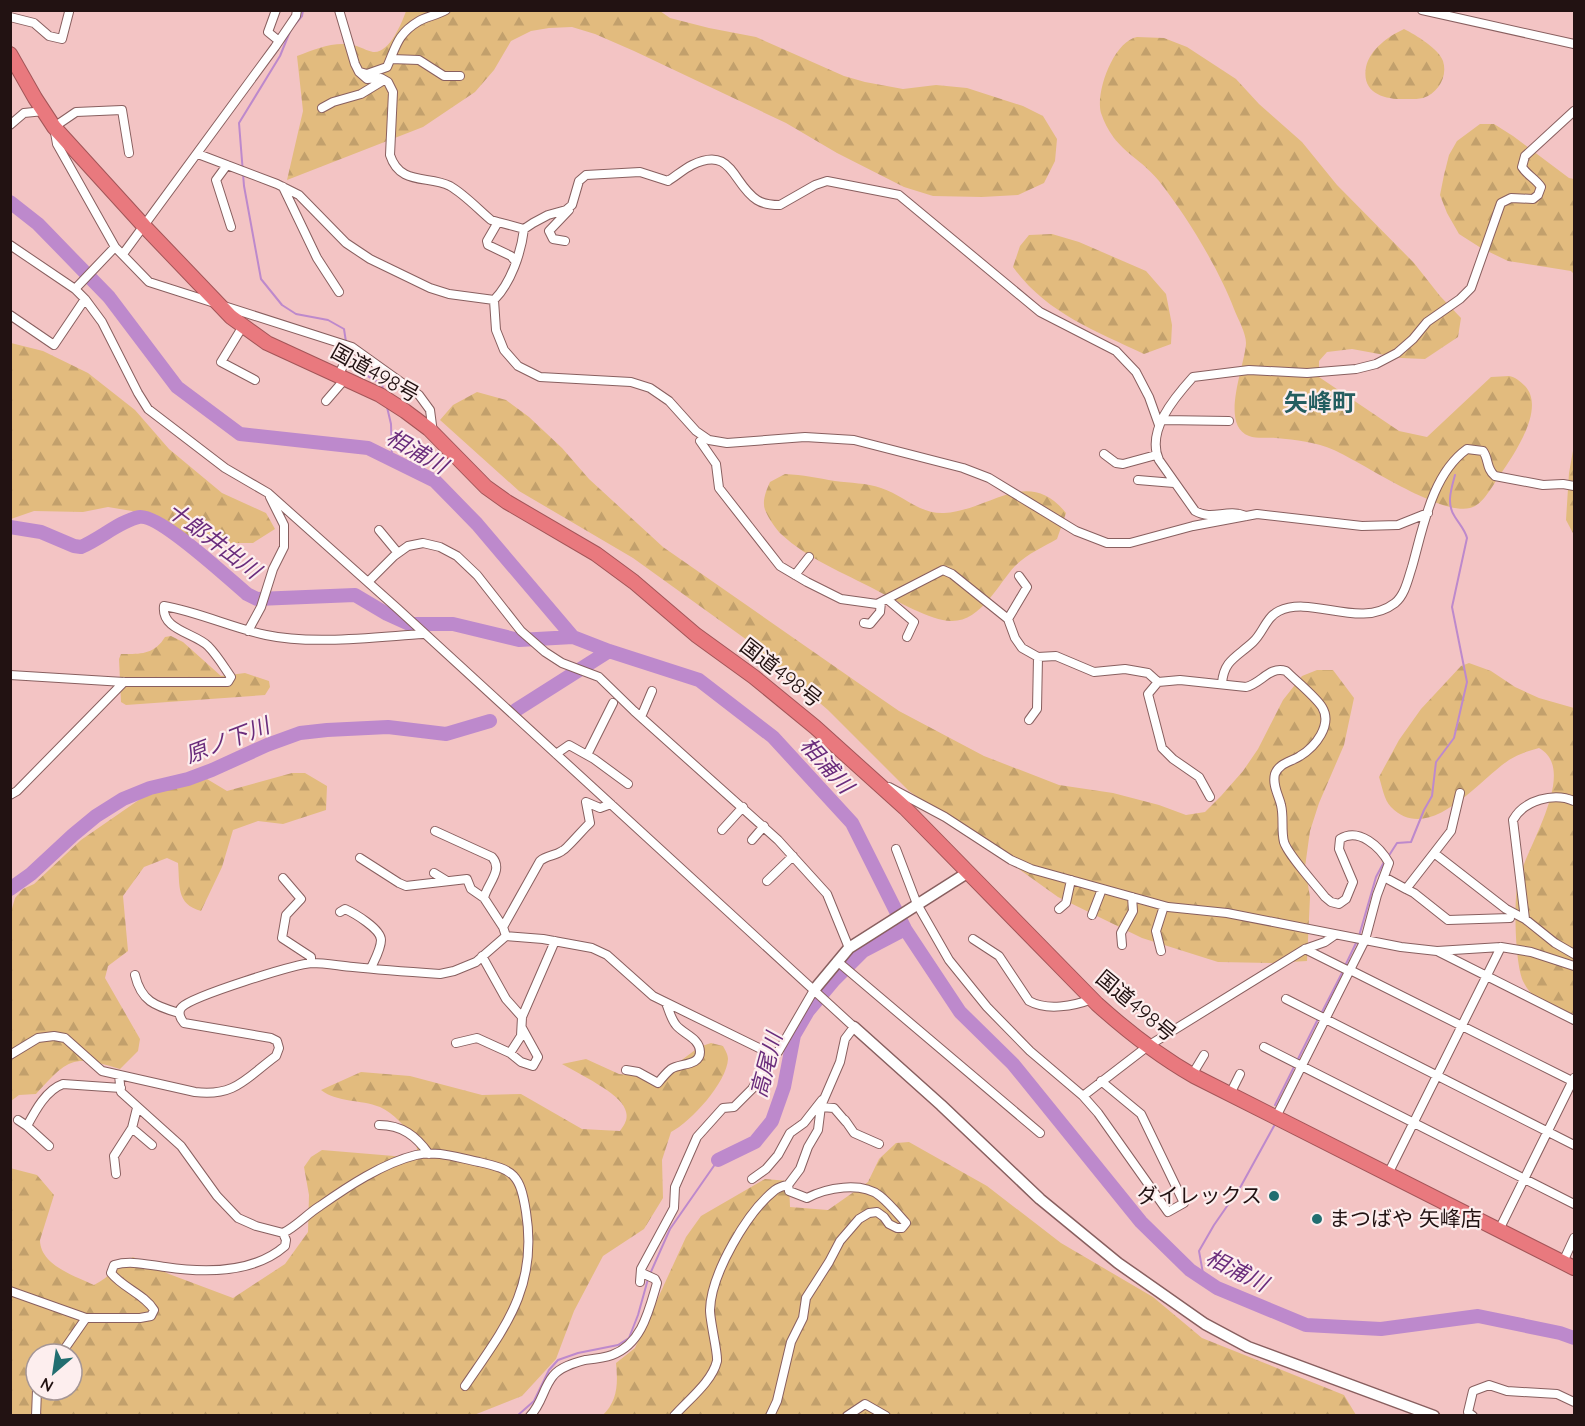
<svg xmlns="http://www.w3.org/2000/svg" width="1585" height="1426" viewBox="0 0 1585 1426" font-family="Quicksand,'Noto Sans JP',sans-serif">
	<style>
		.forest { fill: url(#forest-firs); fill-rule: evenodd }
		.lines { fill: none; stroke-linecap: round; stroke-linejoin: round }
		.stream { stroke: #bd89cc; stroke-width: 2 }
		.river { stroke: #bd89cc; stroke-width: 14 }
		.street-casing { stroke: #885f5f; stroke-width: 10 }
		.secondary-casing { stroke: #885f5f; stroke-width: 13 }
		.highway-casing { stroke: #a35558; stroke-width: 16 }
		.street { stroke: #fff; stroke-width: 8 }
		.secondary { stroke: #fff; stroke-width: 10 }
		.highway { stroke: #e9797e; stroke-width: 14 }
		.poi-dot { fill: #226e70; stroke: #fdeeee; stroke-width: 2 }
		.labels { text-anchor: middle; stroke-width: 4.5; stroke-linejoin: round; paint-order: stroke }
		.street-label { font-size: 21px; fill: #221212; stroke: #fdeeee }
		.poi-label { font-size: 21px; fill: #221212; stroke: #fdeeee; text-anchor: end }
		.water-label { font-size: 22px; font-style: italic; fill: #6a2c7c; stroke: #fdeeee }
		.quarter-label { font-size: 24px; font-weight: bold; fill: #245e60; stroke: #fdeeee }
	</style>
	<defs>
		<pattern id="forest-firs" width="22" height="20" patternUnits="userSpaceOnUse" patternTransform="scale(1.5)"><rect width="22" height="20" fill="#e2bb7e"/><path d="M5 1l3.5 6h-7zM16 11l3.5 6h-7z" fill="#c2a06c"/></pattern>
	</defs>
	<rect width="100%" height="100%" fill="#f3c4c4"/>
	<path class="forest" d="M406,11H660L670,18L709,28L756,37L844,76L865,82L903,89L936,85L967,88L1023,106L1043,116L1057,139L1055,161L1044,183L1018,195L982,197L933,196L904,187L837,153L786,123L634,51L595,34L572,27L549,28L531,31L511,41L494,70L475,92L423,127L287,180L303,111L297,56C313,50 329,43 346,44C356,44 364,50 373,52C389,54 402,23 406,11Z
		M1404,29C1416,35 1439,49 1443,61C1448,77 1438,93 1423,98C1419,99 1414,99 1409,99C1387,100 1361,95 1366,67C1370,49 1389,36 1404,29Z
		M1137,37L1164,38L1187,47L1236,79L1259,104L1302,142L1337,185L1414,263L1440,296L1461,318L1458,337L1425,359L1401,358L1352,349L1327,352L1319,361V377L1399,431L1427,437L1491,377C1497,377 1504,376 1509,376C1515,377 1520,381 1525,386C1546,408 1514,455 1500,475C1492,486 1483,505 1470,508C1441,516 1363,463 1334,450C1316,442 1296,440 1276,438C1268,437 1257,439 1249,436C1219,425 1245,366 1246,343C1246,333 1238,319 1234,309C1219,269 1186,215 1159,181C1137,154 1114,151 1101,113C1095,92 1114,41 1137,37Z
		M1480,124H1494L1513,136L1569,178L1574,179V274L1571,271L1508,261L1481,248L1459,234L1447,213L1440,195L1444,175L1449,155L1457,141Z
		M1052,234L1079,242L1146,271L1166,294L1172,325L1171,344L1144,354C1095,331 1045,312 1013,267L1020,246L1029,235Z
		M11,343L43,351L88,373L135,410L169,449L222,493L266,513L275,529L253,543H214L189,536L132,511L108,507L83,512L34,511L11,519Z
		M477,392L506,400L529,417L562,448L589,479L663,547L854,680L899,711L984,756L1059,785L1113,793L1159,805L1186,815L1205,812L1221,796L1243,771L1258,749L1283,700L1302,676L1317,670H1333L1354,698L1344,745L1319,803L1310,831L1305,867L1310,897L1307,961L1271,963L1218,962L1142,938L1058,897L909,791L828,710L747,640L633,558L519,491L440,420L453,405Z
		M1574,445V535L1566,520L1569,473Z
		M785,474C803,475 818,478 835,481C851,483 866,483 881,488C903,495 919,514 944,513C989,511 1028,465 1066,513L1057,539C1043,547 1027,554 1015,566C998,584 981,622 951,621C931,621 895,600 876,590C844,573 808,559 781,534C776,529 769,519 766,512C761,503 766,491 770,482Z
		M171,636L183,642L221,676L245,673L269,681L270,687L265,695L126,705L121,702L119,659L121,654C140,654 154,655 165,637Z
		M1469,663L1491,671L1515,687L1539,698L1574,708V1012L1572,1014C1563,1015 1559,1012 1551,1008C1540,1001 1530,995 1524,983C1515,967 1514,907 1517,887C1521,854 1581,771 1539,748C1528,751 1518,754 1509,760C1480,779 1429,846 1391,807C1384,800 1382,786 1379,777L1399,740L1421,709L1461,666Z
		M292,773H305L327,786L326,810L283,824L258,821L233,830L222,867L201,911C176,904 180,886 178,863L167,858L144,867L123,896L128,951L108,966L105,978L140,1039L138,1051L120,1069C72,1054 68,1059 36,1094L19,1095L11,1101V912L15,898L23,889L34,884L81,840L159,786L207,779L227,791Z
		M711,1043L723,1046C725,1050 728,1054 728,1059C727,1082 691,1122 671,1132L662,1160L663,1198L644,1229L603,1256L574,1311L556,1359L522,1396L474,1415H11L10,1168L37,1175L54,1195L40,1240C40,1265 75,1276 94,1285C109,1278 118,1264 133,1257L169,1274L233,1298L285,1264L308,1232L309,1195L304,1167L311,1157L322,1150L406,1157L417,1151L416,1138C405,1128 394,1113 380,1107C360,1099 338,1103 321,1090L361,1072L410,1076L482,1095L521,1094L582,1129L620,1131C625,1124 629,1118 625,1109C620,1093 577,1073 562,1064L586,1059L619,1074L658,1078L699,1047ZM36,1354H72V1390H36Z
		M909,1142L987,1186L1061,1243L1153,1297L1202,1338L1344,1395L1356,1415L602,1416C618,1401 618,1383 616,1363L635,1348L686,1237L701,1216L765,1179L789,1181L790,1207L828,1210L868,1182L879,1159L896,1143Z"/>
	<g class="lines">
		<path class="stream" d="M303,10L302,16L291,29L280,56L239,123L244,186L261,279L282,305L296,314L328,320L344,329L346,342
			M349,350C354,356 356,362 360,369C364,376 375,380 382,384L383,389
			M387,407L391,424L392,459
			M1388,857L1397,843L1411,842L1424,810L1432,796L1436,762L1454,738L1467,682L1452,607L1467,538C1465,530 1460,525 1455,517C1446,504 1451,490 1455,475
			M1359,936L1376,877L1384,862
			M1345,966L1357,941
			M1321,1014L1343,971
			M1275,1105L1318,1019
			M650,1274L670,1229L718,1160
			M1204,1279L1199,1251L1214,1225L1241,1186L1274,1126
			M517,1416L534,1401L549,1370L558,1360L578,1353L618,1345L629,1338L638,1315L648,1279"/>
		<path class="river" d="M10,202L38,224L109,297L177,387L240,434L368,448L435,481L477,524L573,637L609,651L699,680L773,737L852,823L905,929L960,1012L1013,1064L1141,1222L1190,1270L1217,1288L1306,1325L1381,1329L1478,1316L1560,1333L1574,1338
			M10,527L41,532L74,546L81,547C100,539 120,521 139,517C159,513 229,579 247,594L257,599L355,595L387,614L409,624H453L519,640L573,637
			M516,710L609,651
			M10,889L31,874L73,835L96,816L123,799L150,788L188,779L212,770L267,745L300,733L327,730L388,727L446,734L490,721
			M718,1160L755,1142L772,1121L784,1087L794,1035L808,1011L834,980L863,951L905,929"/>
		<defs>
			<path id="street" d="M276,10L268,32L279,41
				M339,10L355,64L359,72L367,79L381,78L388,82L393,92L390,155C400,186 428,175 450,186C464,194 478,209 491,220L498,222
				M1422,10L1574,44
				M10,17L34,23L49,36L62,39L69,12
				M391,59L419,60L444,76H460
				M360,72L367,74L387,67C396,47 397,34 419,21C426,17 437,15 446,10
				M322,108L333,102L361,94L384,80
				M10,125L24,113L44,111
				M198,154L277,184L299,195L346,243L370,259L430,288L449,294L494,300
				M227,165L216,180L231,227
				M283,187L317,258L339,292
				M565,241L553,239L549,231L569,210
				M10,245L75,289L85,299L102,322L138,393L148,409L225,468L268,493L398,609L854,1027L845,1039L840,1062L821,1106L818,1130L808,1147L800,1169L788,1185C783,1186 779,1187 775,1190C747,1212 711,1274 710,1310C710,1322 718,1353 717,1361C712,1382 688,1400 674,1416
				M115,247L149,282L352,347L419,395L430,410L433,433
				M123,254L275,47L296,16L297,10
				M516,262L511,256L488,245L487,241L498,222L524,229
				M75,289L115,247L57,144L54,127L76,112L122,110L129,153
				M10,315L54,345L85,299
				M243,326L221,362L255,380
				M338,376L348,356
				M326,401L345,379
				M1163,420L1229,421
				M1159,425L1149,397L1136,372L1116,351L1040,312L899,195L827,181L815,185L780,205C772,205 763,204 757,200C732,184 733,145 692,165C684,169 676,176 668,181L640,172L586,175L579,181L572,205L566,210L548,215L533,223L524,229C521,253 511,283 494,300L496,330L504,350L518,366L540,377L631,382L650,388L669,401L696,431L709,440L727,443L805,437L854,440L963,468L989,478L1076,531L1107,543H1130L1193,526L1257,514L1362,526L1398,525L1428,513
				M700,441L716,464L719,488L780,566L807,582L841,599L877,604L943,570L952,574L1008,619L1015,638L1022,648L1038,657L1056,656L1094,672L1125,669L1148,673L1158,682
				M1104,454L1116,463L1123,464L1156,455
				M1138,480L1174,483
				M1246,516C1226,508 1213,521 1195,511L1159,460C1146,431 1174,398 1193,377L1249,370L1307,373L1356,369L1376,364L1397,353L1413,339L1427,322L1460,299L1471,288L1501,203L1511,198L1533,199L1538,195L1541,187C1536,179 1527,175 1522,167L1525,156L1574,111
				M379,530L398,553
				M795,575L809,557
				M368,582L394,556L408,546L423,543L440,547L457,556L477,575L521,631L545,652L562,663L599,677L634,711L778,840L827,894L849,948
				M887,599L914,622L907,637
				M1008,619L1027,587L1019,576
				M864,623L870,624L880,612L881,602
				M248,631L261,607L273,569L284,547V525L270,497
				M10,675L124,682H228L231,677C224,667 217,655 208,646C195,633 161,630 164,606C199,612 232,628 266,635C312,645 376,637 423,634
				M1222,683C1224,660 1237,657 1253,642C1263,633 1266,617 1279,611C1312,595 1360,630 1395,603C1405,595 1408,579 1412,567C1423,528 1432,474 1467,449L1483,451C1489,459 1486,469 1495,476L1543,485L1563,484L1574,486
				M641,717L652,691
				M1029,720L1037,709L1038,657
				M556,754L569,745L594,759L628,784
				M587,755L613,703
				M889,787L945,817L1011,860L1031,869L1168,907L1227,913L1401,947L1437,951L1501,947L1531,952L1574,966
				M1460,793L1451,831L1434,853L1506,909L1525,919
				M10,795L17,791L124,682
				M1210,797L1199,777L1173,759L1162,748L1148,694L1158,682L1180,680L1246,687C1262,683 1269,666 1286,671C1295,680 1316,697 1322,707C1333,725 1315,747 1300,756C1291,762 1279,763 1275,774C1272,785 1279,796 1281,805C1284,817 1281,830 1284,842C1288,855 1315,884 1325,897L1331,902L1339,904L1346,899L1353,882L1339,849L1340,839C1359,827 1380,847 1389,863L1377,895L1365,940L1276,1117
				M1574,801C1554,792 1524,800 1513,820L1525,919L1555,943L1574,954
				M722,830L743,807
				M435,831L492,857C504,870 487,884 484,898L503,927
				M752,840L764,826
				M896,849L917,904L949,960L987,1007L1030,1051L1083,1096L1098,1113L1168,1212L1184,1203L1141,1114L1101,1081
				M360,858L399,883L406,886L467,879L471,889L484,898
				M434,873L447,881
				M1384,877L1406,889L1434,853
				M283,878L301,899L286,915L282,938L311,957V963
				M767,881L793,856
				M1406,889L1414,893L1448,920L1510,918
				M1059,909L1066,903L1071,880
				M340,912L345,909C354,913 381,929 381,940C381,949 374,961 371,968
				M1092,915L1102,889
				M506,936L503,927L540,861C547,855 555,856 562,851C566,850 584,828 590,823L586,802L600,808L611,804
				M973,939L999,956L1029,1001C1047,1011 1074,1006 1092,999
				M1122,945L1121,933L1133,911L1132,897
				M1305,949L1349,971
				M1161,951L1156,931L1164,906
				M1439,952L1574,1020
				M482,956L506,999L522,1017L555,941
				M837,961L1040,1133
				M1350,970L1574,1082
				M135,975C141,1001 155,1006 179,1013
				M1286,999L1574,1145
				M456,1043L477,1038L510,1053L521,1036L522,1017
				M1264,1047L1574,1204
				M510,1053L521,1062L533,1066L538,1057L522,1028
				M10,1055L38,1038L54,1036L65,1038L102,1071L195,1092C235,1097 246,1078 276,1056L279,1048L277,1041L271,1038L184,1023C180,1018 177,1012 182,1007C193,996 295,964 312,963C326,963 340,966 353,967C382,970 411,972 440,974L454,971L476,962L506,936L543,939L592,948L607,955L653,996L769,1053L778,1052L814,990
				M626,1070L638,1072L658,1083C662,1078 666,1073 671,1069C680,1063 700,1066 700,1052C700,1038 683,1034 676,1025C671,1019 669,1010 666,1003
				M1192,1075L1204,1055
				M119,1076L121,1092L181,1146L217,1196L238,1218L256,1226L283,1233C297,1226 307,1214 320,1206C347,1187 383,1163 416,1155C437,1150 458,1158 479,1162C514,1170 520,1174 526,1212C538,1288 505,1327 465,1386
				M1230,1094L1240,1074
				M1083,1096L1148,1046L1305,949L1325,942L1335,935
				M821,1107L834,1108L846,1122
				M18,1120L27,1126
				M845,1120L854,1133L879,1144
				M379,1125C402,1125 416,1136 429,1154
				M132,1128L152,1145
				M49,1146L27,1126C35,1111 46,1090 63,1084L121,1088
				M116,1174L114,1156L132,1128L137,1108
				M1388,1174L1501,947
				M752,1179L766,1169L778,1155L790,1133L804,1123L822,1100
				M1499,1230L1574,1078
				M1563,1262L1574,1238
				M640,1282L641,1269L674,1208L675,1187L697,1137L723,1108L734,1107L752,1089L775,1053
				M10,1291L86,1318H140L151,1316L154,1310C144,1294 123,1288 111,1273L114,1265C131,1260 148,1265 165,1267C205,1273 253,1274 285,1246L286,1240L283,1233
				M61,1354L86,1318
				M36,1416L37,1390
				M530,1416C542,1404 543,1388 553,1376C560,1367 574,1363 585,1360C594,1359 604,1358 612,1355C642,1344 649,1310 657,1283L655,1279L642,1273
				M770,1416L777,1401L791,1342L803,1318L806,1298L829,1262L840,1241L859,1219L869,1213L877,1212L884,1217L889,1224L897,1228H902L906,1223C898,1214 889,1203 880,1196C861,1181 826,1188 807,1198L789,1191L788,1185
				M847,1416L865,1404L886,1416
				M1473,1416L1468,1412L1473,1391L1489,1385L1507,1391L1557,1394L1574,1402"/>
			<path id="secondary" d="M814,990L849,948L967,873
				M854,1027L941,1105L1040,1199L1118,1263L1205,1324L1248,1347L1434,1416"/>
			<path id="highway" d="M10,54L35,98L54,127L144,226L231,317L267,343L380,395L405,411L429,429L486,487L507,502L596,554L634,582L696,635L754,677L815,727L905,808L1097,1004C1127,1031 1159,1056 1194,1076L1574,1268"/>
		</defs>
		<use href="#street" class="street-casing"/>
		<use href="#secondary" class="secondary-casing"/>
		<use href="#highway" class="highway-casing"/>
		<use href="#street" class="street"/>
		<use href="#secondary" class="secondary"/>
		<use href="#highway" class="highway"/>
	</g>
	<g class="poi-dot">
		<circle cx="1274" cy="1196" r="6"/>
		<circle cx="1317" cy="1219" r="6"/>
	</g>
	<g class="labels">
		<g class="street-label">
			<text transform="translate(375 373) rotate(29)" y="7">国道498号</text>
			<text transform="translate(781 673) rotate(38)" y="7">国道498号</text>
			<text transform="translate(1136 1006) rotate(40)" y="7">国道498号</text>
		</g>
		<g class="poi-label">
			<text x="1262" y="1203">ダイレックス</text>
			<text x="1329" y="1226" text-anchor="start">まつばや 矢峰店</text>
		</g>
		<g class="water-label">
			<text transform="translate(417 451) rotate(30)" y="8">相浦川</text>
			<text transform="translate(214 540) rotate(37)" y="8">十郎井出川</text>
			<text transform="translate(227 740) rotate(-21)" y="8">原ノ下川</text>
			<text transform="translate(827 765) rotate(48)" y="8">相浦川</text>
			<text transform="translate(766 1065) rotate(-75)" y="8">高尾川</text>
			<text transform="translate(1237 1270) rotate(27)" y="8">相浦川</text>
		</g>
		<g class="quarter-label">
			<text x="1320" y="411">矢峰町</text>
		</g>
	</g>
	<rect width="1585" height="1426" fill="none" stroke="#221212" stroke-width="24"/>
	<g transform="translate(54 1372) rotate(209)"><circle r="28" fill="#fdeeee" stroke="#a59696" stroke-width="1.5"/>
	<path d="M0-4.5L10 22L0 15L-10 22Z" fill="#226e70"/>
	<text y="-9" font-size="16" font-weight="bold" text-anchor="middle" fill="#221212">N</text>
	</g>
</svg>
